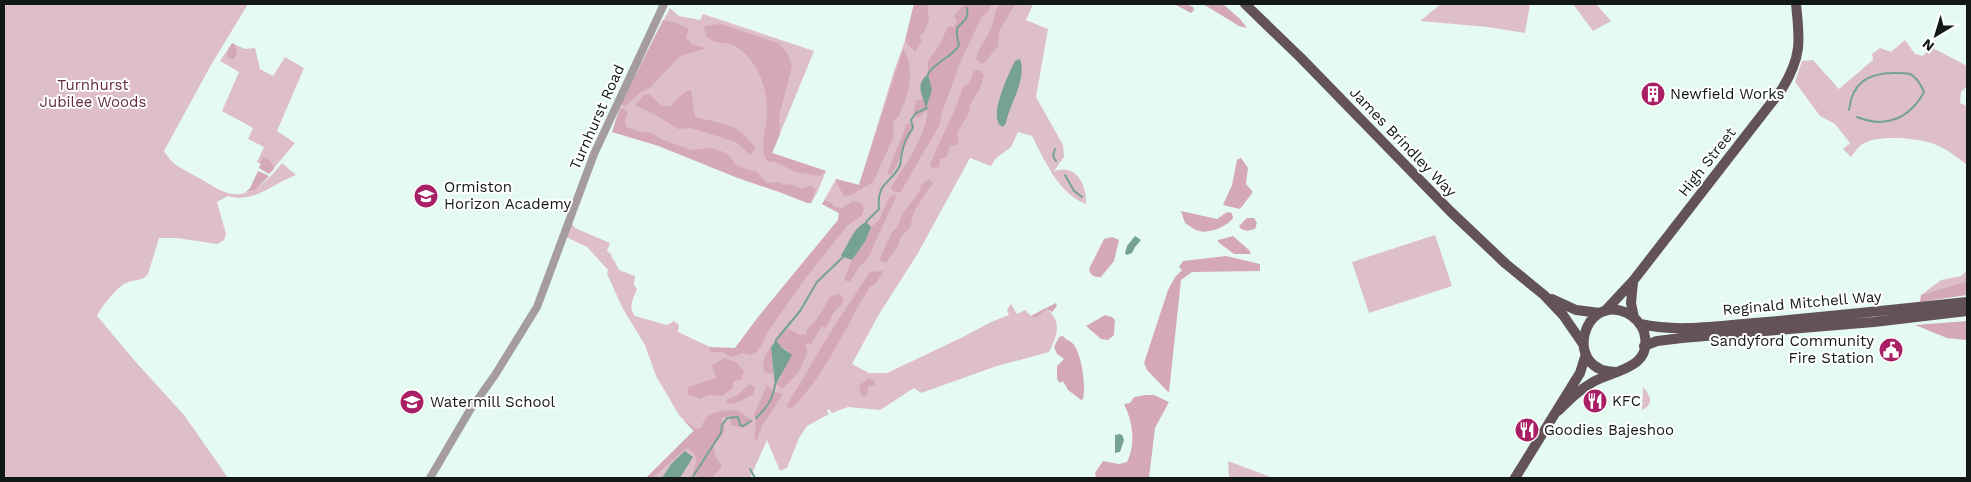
<svg xmlns="http://www.w3.org/2000/svg" width="1971" height="482" viewBox="0 0 1971 482" font-family="'Work Sans',sans-serif">
	<style>
		.green { fill: #debec9 }
		.forest { fill: #d4a8b8 }
		.water { fill: #75a291 }
		.lines { fill: none; stroke-linecap: round; stroke-linejoin: round }
		.stream { stroke: #75a291; stroke-width: 2 }
		.minor { stroke: #a59c9f; stroke-width: 8 }
		.major { stroke: #635359; stroke-width: 10 }
		.labels { text-anchor: middle; stroke-width: 4; stroke-linejoin: round; paint-order: stroke }
		.park-label { font-size: 15px; fill: #632c44; stroke: #fff }
		.poi-label { font-size: 15px; fill: #111815; stroke: #fff; text-anchor: start }
		.street-label { font-size: 15px; fill: #111815; stroke: #fff }
	</style>
	<rect width="100%" height="100%" fill="#e5fbf2"/>
	<path class="green" d="M4,4H248L211,65L164,151C173,166 182,168 197,177C207,182 220,192 232,194C253,197 270,178 282,163L296,175C274,183 253,204 228,196L217,202L226,234L224,240L217,244L177,238H159L148,274C142,282 134,279 126,283C118,286 100,308 97,316L134,360L184,415L228,478H4Z
		M914,4H1033L1026,20L1048,29L1036,97L1063,145L1064,157L1054,171C1058,170 1063,169 1067,170C1081,172 1087,192 1086,204C1058,193 1045,161 1032,136L1018,132L1011,147L995,159L991,166L970,158L918,253L878,316L852,364L869,373H887L963,337L991,322L1009,315L1007,310L1011,304L1017,314L1025,310L1031,316L1046,308C1062,321 1058,335 1049,352L997,366L921,393L914,388L880,410L848,407L832,413L829,409L827,411L829,414L807,426L799,438L787,468L780,471L767,440L750,478H646L694,430L679,415L656,376L645,345L623,309L607,274L608,270L587,247L564,236L570,221L575,228L610,243L607,251L611,254L612,258L614,260L619,270L635,276L634,285L637,289C633,299 628,307 635,316L667,325L674,321L679,325L678,332L712,348H735L759,316L838,220L839,213L822,204L836,179L859,185L894,71L905,41Z
		M1441,4H1530L1525,33L1488,27L1420,21Z
		M1573,4H1596L1611,21L1593,31Z
		M670,8L679,16L700,20L703,14L814,51L772,153L826,171L817,193L811,203L738,178L656,145L612,132L622,101Z
		M1905,40L1915,54L1923,56L1931,47L1967,66V86L1961,92L1960,103L1967,106V165C1957,157 1947,149 1934,144C1917,138 1877,134 1861,145C1857,148 1854,153 1851,157L1843,149L1850,143L1835,124L1820,116L1795,82L1802,61L1813,60L1839,89L1873,60L1872,54L1880,48L1891,52Z
		M232,43L245,49L255,48L260,69L273,76L285,57L304,68L277,131L295,143L269,174L259,168L261,164L257,162L264,147L248,139L253,128L222,111L239,72L220,61Z
		M1435,235L1452,286L1369,313L1352,262Z
		M1967,270V281L1921,295L1941,280L1961,276Z
		M1643,387C1650,395 1655,404 1642,410Z
		M1228,461L1273,478H1229Z"/>
	<path class="forest" d="M914,4H927L929,19L924,33L919,36L922,41L915,52L905,41Z
		M964,4H991L987,13L982,16L960,63L942,112L939,126L900,193L893,191L891,187C904,167 929,132 927,109L921,116L917,118L913,114L916,100L924,99L927,108L928,61L940,44L948,26L954,27L957,21L954,16Z
		M999,4H1015L999,32L998,46L985,62L981,64L976,59C979,46 989,36 993,23C995,15 995,11 999,4Z
		M1174,4H1186L1193,7L1194,10L1191,13Z
		M1203,4H1223L1240,19L1247,28L1239,26Z
		M663,20L677,23L689,29L686,38L693,45L707,48L680,56L651,87L641,92L625,106L621,104Z
		M720,24L778,43L788,54L792,66L779,116L780,134L772,153L826,171L820,176L796,172L775,162L767,161C760,149 764,138 766,124C770,95 761,62 735,46C729,42 722,44 716,42C712,41 709,38 706,36L704,26Z
		M232,43L235,45L237,55L232,60L228,57L227,53Z
		M903,49C914,63 910,89 904,104C902,109 900,110 900,115L893,121L894,136L873,182L851,195L844,196L837,184L836,179L859,185Z
		M980,70L984,75L980,88L970,105V110L957,134L959,139L957,145L950,146L947,157L940,159L939,167L932,168L930,164L955,109L964,85L969,84L974,71Z
		M691,90L695,117C710,121 730,123 742,133C747,138 751,143 756,148L750,155L736,142L691,128L678,129L657,116L635,105L644,95L649,94L662,106H670L685,92Z
		M623,108L628,112L625,121L626,127L640,132L652,133L661,139L691,150L711,148L721,151L728,154L735,164L748,170L756,171L767,183L780,182L784,185L791,184L802,189L810,185L816,189L811,203H807L777,191L738,178L659,146L612,132L619,111Z
		M907,123L914,125L908,141L892,174H887Z
		M263,157C269,159 273,162 274,169L269,174L259,168L261,164L260,163Z
		M1241,158L1248,168L1246,184L1253,192L1240,209L1223,205L1232,185L1237,160Z
		M258,171L269,176L256,189L245,193L250,188Z
		M929,179L933,183C925,195 911,211 911,226L901,237L898,246L886,263L879,260L892,232L898,226L902,214L920,191L921,185Z
		M894,194L896,197L868,258L858,268L850,282L844,280L852,260L866,240L871,227L879,220L889,198Z
		M825,200L831,203L835,207L842,208L853,201L862,204L864,209L861,216L847,226L804,280L767,333L762,345L756,352L750,355L743,353L731,357L722,352H711L709,347L735,348L759,316L838,220L839,213L822,204Z
		M1181,211L1217,219L1227,212L1232,213L1233,218C1228,226 1209,234 1199,231C1194,230 1189,225 1185,223Z
		M1247,218H1254L1257,223L1255,229L1247,231L1241,229L1239,226Z
		M1233,236L1249,250L1251,254H1234L1218,242V240Z
		M1112,237L1119,240L1114,261L1101,277C1093,277 1091,276 1089,269L1104,239Z
		M1226,256L1260,264V271L1192,272L1181,280L1169,392L1167,391L1147,370L1144,363L1168,290L1175,277L1182,270L1179,267L1183,261Z
		M884,271L876,283L870,287C845,327 826,374 792,408L786,407L831,331L870,272Z
		M1967,281V295L1920,302L1921,295Z
		M840,294L844,299L842,304L834,312L826,328L822,326L811,344L808,343L805,345L808,352L798,373L782,389L776,384L781,378L788,350L781,347L776,340L782,331L789,329L800,335L806,334L807,329L816,320L831,296Z
		M1056,303L1057,306L1052,312L1047,309L1035,318L1031,316Z
		M1105,315L1112,317L1115,320L1114,335L1108,340L1101,339L1086,326Z
		M1967,321V340L1947,338L1915,325Z
		M1063,336C1066,341 1071,340 1074,345C1082,356 1086,386 1083,399L1081,400L1068,390L1063,381L1060,383L1057,379V366L1064,359L1057,354L1054,347L1059,337Z
		M771,347L773,373L772,374L765,372C761,362 765,355 771,347Z
		M725,358L736,362L744,371L741,380H737L733,382V388L722,396L708,395L700,399L688,394V387L716,378L712,365Z
		M869,378L874,381L875,385L868,387L867,395L863,397L861,395L859,386Z
		M749,384L755,387L753,394L739,402L731,404L727,403L726,400L738,395Z
		M767,385L774,392L783,394L762,426L757,440L755,441C753,431 759,424 754,414Z
		M1145,395H1154L1169,402L1155,428L1149,478H1096L1095,473L1103,461L1119,464L1127,462C1136,443 1133,423 1124,404L1130,403L1134,397Z
		M729,410L738,411L753,421L744,428L731,425L730,416L721,418L725,428L721,437L713,445L715,455L722,467L711,478H699L693,474C696,461 700,456 687,448L657,474L653,477L655,478H646L694,431L683,420L697,429L702,427C705,413 716,412 729,410Z"/>
	<path class="water" d="M1020,59C1027,81 1010,102 1006,123L1003,127C986,121 1009,73 1015,61Z
		M928,74L932,90L926,108C923,95 914,86 928,74Z
		M866,222L871,227L866,240L852,260L843,257L841,255C849,244 853,228 866,222Z
		M1135,236L1141,240L1135,247L1132,253L1127,255L1125,253L1127,246Z
		M776,340L781,347L792,355L775,386L771,347Z
		M1120,434L1122,435L1124,440L1120,452L1115,453V435Z
		M685,451L693,457L680,478H662L671,464Z"/>
	<g class="lines">
		<path class="stream" d="M928,74C937,60 953,57 959,45L957,36V28C964,21 969,18 967,8
			M1849,110C1852,83 1868,73 1894,73C1898,73 1906,73 1910,74C1917,77 1921,85 1924,92C1910,118 1886,129 1857,117
			M1055,149L1053,156L1056,161
			M1065,175L1074,191L1082,197
			M866,222L879,209C876,181 892,184 900,165C901,161 901,157 902,153C903,143 907,136 913,128L911,120L916,113L927,108
			M776,340L800,311L817,282L843,257
			M756,418C766,409 774,397 775,384
			M750,469L755,478
			M692,478L721,433L722,425L727,418L738,417L740,425L743,426L751,421"/>
		<path class="minor" d="M430,478L470,410L495,375L537,307L594,154L664,4"/>
		<path class="major" d="M1245,4L1301,58L1450,211L1506,264L1544,295L1563,315L1583,344
			M1633,282L1631,303L1634,318
			M1552,299L1576,310L1600,313
			M1605,311L1633,281L1782,89C1802,56 1800,41 1796,4
			M1640,324C1681,333 1724,325 1766,322C1833,316 1900,309 1967,302
			M1644,346L1657,341L1682,338L1874,322L1967,311
			M1558,411C1569,400 1579,390 1593,382C1614,370 1654,369 1644,332C1641,324 1635,317 1627,313C1582,292 1562,373 1617,372
			M1515,478L1580,373L1586,354"/>
	</g>
	<defs>
		<symbol id="building-disc" viewBox="-11 -11 22 22"><circle r="9.5" fill="#a81f65" stroke="#fff"/><path d="M-4-6H4V6H1V3H-1V6H-4ZM-2.5-4.3h1.7v1.8h-1.7ZM.8-4.3h1.7v1.8H.8ZM-2.5-1h1.7V.8h-1.7ZM.8-1h1.7V.8H.8Z" fill="#fff"/></symbol>
		<symbol id="school-disc" viewBox="-11 -11 22 22"><circle r="9.5" fill="#a81f65" stroke="#fff"/><path d="M0-5L7-2L0 1L-7-2ZM-4 1L0 2.5L4 1V4Q0 6-4 4Z" fill="#fff"/></symbol>
		<symbol id="civic-disc" viewBox="-11 -11 22 22"><circle r="9.5" fill="#a81f65" stroke="#fff"/><path d="M-.6-6.5H3V-4.5H.6V-3L4-1V1h2V6H-6V1h2V-1L-.6-3ZM-1.2 2.5V6h2.4V2.5Z" fill="#fff"/></symbol>
		<symbol id="restaurant-disc" viewBox="-11 -11 22 22"><circle r="9.5" fill="#a81f65" stroke="#fff"/><path d="M-5-6h1v4h1v-4h1v4h1v-4h1v5L-1.5 .5V6h-2V.5L-5-1ZM5-6V6H3V1.5H1.5Q1.5-4 5-6Z" fill="#fff"/></symbol>
	</defs>
	<g fill-rule="evenodd">
		<use href="#building-disc" x="1639" y="80" width="28" height="28"/>
		<use href="#school-disc" x="412" y="182" width="28" height="28"/>
		<use href="#civic-disc" x="1877" y="336" width="28" height="28"/>
		<use href="#restaurant-disc" x="1581" y="387" width="28" height="28"/>
		<use href="#school-disc" x="398" y="388" width="28" height="28"/>
		<use href="#restaurant-disc" x="1513" y="416" width="28" height="28"/>
	</g>
	<g class="labels">
		<g class="park-label">
			<text x="93" y="90">Turnhurst<tspan x="93" dy="17">Jubilee Woods</tspan></text>
		</g>
		<g class="poi-label">
			<text x="1670" y="99">Newfield Works</text>
			<text x="444" y="192">Ormiston<tspan x="444" dy="17">Horizon Academy</tspan></text>
			<text x="1874" y="346" text-anchor="end">Sandyford Community<tspan x="1874" dy="17">Fire Station</tspan></text>
			<text x="1612" y="406">KFC</text>
			<text x="430" y="407">Watermill School</text>
			<text x="1544" y="435">Goodies Bajeshoo</text>
		</g>
		<g class="street-label">
			<text transform="translate(597 117) rotate(-66)" y="5">Turnhurst Road</text>
			<text transform="translate(1403 142) rotate(46)" y="5">James Brindley Way</text>
			<text transform="translate(1707 162) rotate(-52)" y="5">High Street</text>
			<text transform="translate(1802 303) rotate(-5)" y="5">Reginald Mitchell Way</text>
		</g>
	</g>
	<rect width="1971" height="482" fill="none" stroke="#111815" stroke-width="10"/>
	<g transform="translate(1936 35) rotate(218)" stroke="#ffffff" stroke-width="4" paint-order="stroke">
	<path d="M0-4L9 19L0 12L-9 19Z" fill="#111815"/>
	<text y="-8" font-size="14" font-weight="bold" text-anchor="middle" fill="#111815">N</text>
	</g>
</svg>
